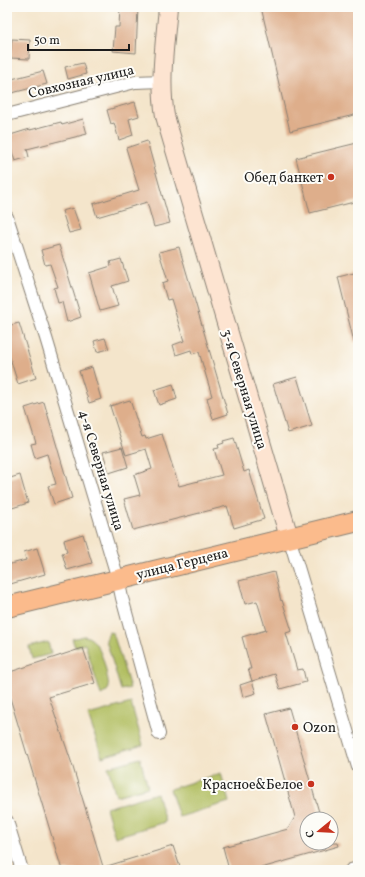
<svg xmlns="http://www.w3.org/2000/svg" width="365" height="877" viewBox="0 0 365 877" font-family="Vollkorn,serif">
	<style>
		.green { fill: #b0bd5f; stroke: #666c3e }
		.building { fill: #deae8b }
		.lines { fill: none; stroke-linecap: round; stroke-linejoin: round }
		.street-casing { stroke: #888074; stroke-width: 14 }
		.secondary-casing { stroke: #888074; stroke-width: 20 }
		.primary-casing { stroke: #888074; stroke-width: 22 }
		.street { stroke: #fff; stroke-width: 12 }
		.secondary { stroke: #fde4d1; stroke-width: 18 }
		.primary { stroke: #fbbb8c; stroke-width: 20 }
		.poi-dot { fill: #c8321e; stroke: #fdfcf7; stroke-width: 1.5 }
		.labels { text-anchor: middle; stroke-width: 4; stroke-linejoin: round; paint-order: stroke }
		.street-label { font-size: 14px; fill: #1c1c1c; stroke: #fdfcf7 }
		.poi-label { font-size: 14px; fill: #1c1c1c; stroke: #fdfcf7; text-anchor: end }
	</style>
	<rect width="100%" height="100%" fill="#fdfcf7"/>
	<filter id="ink" filterUnits="userSpaceOnUse"><feTurbulence type="fractalNoise" baseFrequency=".025" numOctaves="2"/><feDisplacementMap in="SourceGraphic" scale="8" xChannelSelector="R" yChannelSelector="G"/><feConvolveMatrix kernelMatrix="1 2 1 2 8 2 1 2 1" color-interpolation-filters="sRGB"/></filter>
	<filter id="wash" filterUnits="userSpaceOnUse"><feTurbulence type="fractalNoise" baseFrequency=".012" numOctaves="4" result="noise"/><feDisplacementMap in="SourceGraphic" scale="16" xChannelSelector="R" yChannelSelector="G"/><feGaussianBlur stdDeviation="0.9" result="paint"/><feColorMatrix in="noise" values="0 0 0 0 0 0 0 0 0 0 0 0 0 0 0 0 0 1.4 0 .05"/><feComposite in="paint" operator="in"/></filter>
	<g filter="url(#wash)">
		<rect width="100%" height="100%" fill="#f4e5cb"/>
		<path class="green" d="M109,632L113,633L130,688L121,690L106,640Z
			M83,636C101,636 107,673 109,688L106,692L101,695L85,644L75,647L72,639Z
			M48,642L51,654L32,659L29,647Z
			M131,703L143,745L102,757L88,715Z
			M140,758L148,787L116,796L108,767Z
			M221,773L229,802L179,817L170,789Z
			M157,793L165,822L115,837L106,808Z"/>
		<g id="blocks">
			<path class="building" d="M120,7H138L136,53L113,51L115,27H119Z
				M261,7H358V114L290,131Z
				M12,39L30,40L29,59L10,58Z
				M83,63L86,74L68,79L65,67Z
				M43,71L47,84L12,93L8,80Z
				M135,102L139,116L129,119L133,135L119,140L114,123L111,124L107,110Z
				M83,119L87,134L27,149L29,157L15,161L7,136L30,129V130L61,122L62,125Z
				M147,141L170,223L154,227L147,202L97,217L93,204L139,190L126,148Z
				M357,143L358,149V201L310,213L296,158Z
				M73,208L81,230L69,233L62,211Z
				M59,245L81,317L67,322L62,302L58,303L54,288L58,287L50,264L45,265L41,250Z
				M179,247L228,414L213,419L207,398L212,396L199,352L192,354L191,350L176,355L173,345L184,341L171,299L167,300L162,283L168,281L159,252Z
				M121,259L128,281L112,286L118,306L100,311L89,273L111,266L110,262Z
				M358,272V342H354L338,277Z
				M19,323L36,378L18,384L7,348V326Z
				M105,338L109,349L97,352L94,341Z
				M92,367L101,399L89,403L79,371Z
				M297,377L312,426L288,433L273,384Z
				M173,384L177,399L159,405L154,390Z
				M130,400L142,437L145,436L146,439L162,434L179,486L222,475L214,449L219,448L218,445L224,443L223,441L234,438L244,472L249,470L264,519L234,528L227,506L133,530L124,499L140,495L134,475L152,469L146,449L126,455L110,406Z
				M44,402L72,498L54,504L48,486L56,484L47,454L35,458L31,444L36,443L25,408Z
				M122,447L128,467L109,473L103,452Z
				M20,475L28,503L9,509L7,501V479Z
				M83,534L92,563L67,570L62,553L67,552L64,540Z
				M37,548L45,574L7,585V565L26,560L24,552Z
				M274,572L281,601L282,600L292,631L286,633L297,670L303,669L306,682L280,689L275,674L252,681L248,669H251L242,637L266,630L257,601L245,604L239,581Z
				M83,648L95,683L49,697L72,764L104,870H62L7,688V673Z
				M252,681L256,693L243,697L240,685Z
				M289,708L321,819H307V843H338L339,846L254,870H229L223,847L288,829L295,817L266,714Z
				M173,846L181,870H104V867Z"/>
		</g>
	</g>
	<g filter="url(#ink)">
		<use href="#blocks" fill-opacity="0" stroke="#888074" stroke-width="1"/>
		<g class="lines">
			<defs>
				<path id="street" d="M7,115L135,82L162,81
					M7,217L46,338L118,579L122,598L159,734
					M289,537L358,767
					M7,821L22,870
					M351,870L358,868"/>
				<path id="secondary" d="M168,7C165,43 159,80 165,116L289,537"/>
				<path id="primary" d="M7,607L358,521"/>
			</defs>
			<use href="#street" class="street-casing"/>
			<use href="#secondary" class="secondary-casing"/>
			<use href="#primary" class="primary-casing"/>
			<use href="#street" class="street"/>
			<use href="#secondary" class="secondary"/>
			<use href="#primary" class="primary"/>
		</g>
	</g>
	<g class="poi-dot">
		<circle cx="331" cy="177" r="4"/>
		<circle cx="295" cy="727" r="4"/>
		<circle cx="311" cy="784" r="4"/>
	</g>
	<g class="labels">
		<g class="street-label">
			<text transform="translate(81 81) rotate(-13)" y="5">Совхозная улица</text>
			<text transform="translate(245 389) rotate(73)" y="5">3-я Северная улица</text>
			<text transform="translate(102 470) rotate(73)" y="5">4-я Северная улица</text>
			<text transform="translate(182 563) rotate(-14)" y="5">улица Герцена</text>
		</g>
		<g class="poi-label">
			<text x="323" y="182">Обед банкет</text>
			<text x="303" y="732" text-anchor="start">Ozon</text>
			<text x="303" y="789">Красное&amp;Белое</text>
		</g>
	</g>
	<rect width="365" height="877" fill="none" stroke="#fdfcf7" stroke-width="24"/>
	<g transform="translate(319 831) rotate(252)"><circle r="19" fill="#fdfcf7" stroke="#a3a29f"/>
	<path d="M0-3L7 15L0 10L-7 15Z" fill="#c8321e"/>
	<text y="-6" font-size="11" font-weight="bold" text-anchor="middle" fill="#1c1c1c">С</text>
	</g>
	<path d="M28 44v6h101v-6" fill="none" stroke="#1c1c1c" stroke-width="2"/>
	<text x="34" y="44" font-size="12" fill="#1c1c1c" stroke="#fdfcf7" stroke-width="3" paint-order="stroke">50 m</text>
</svg>
